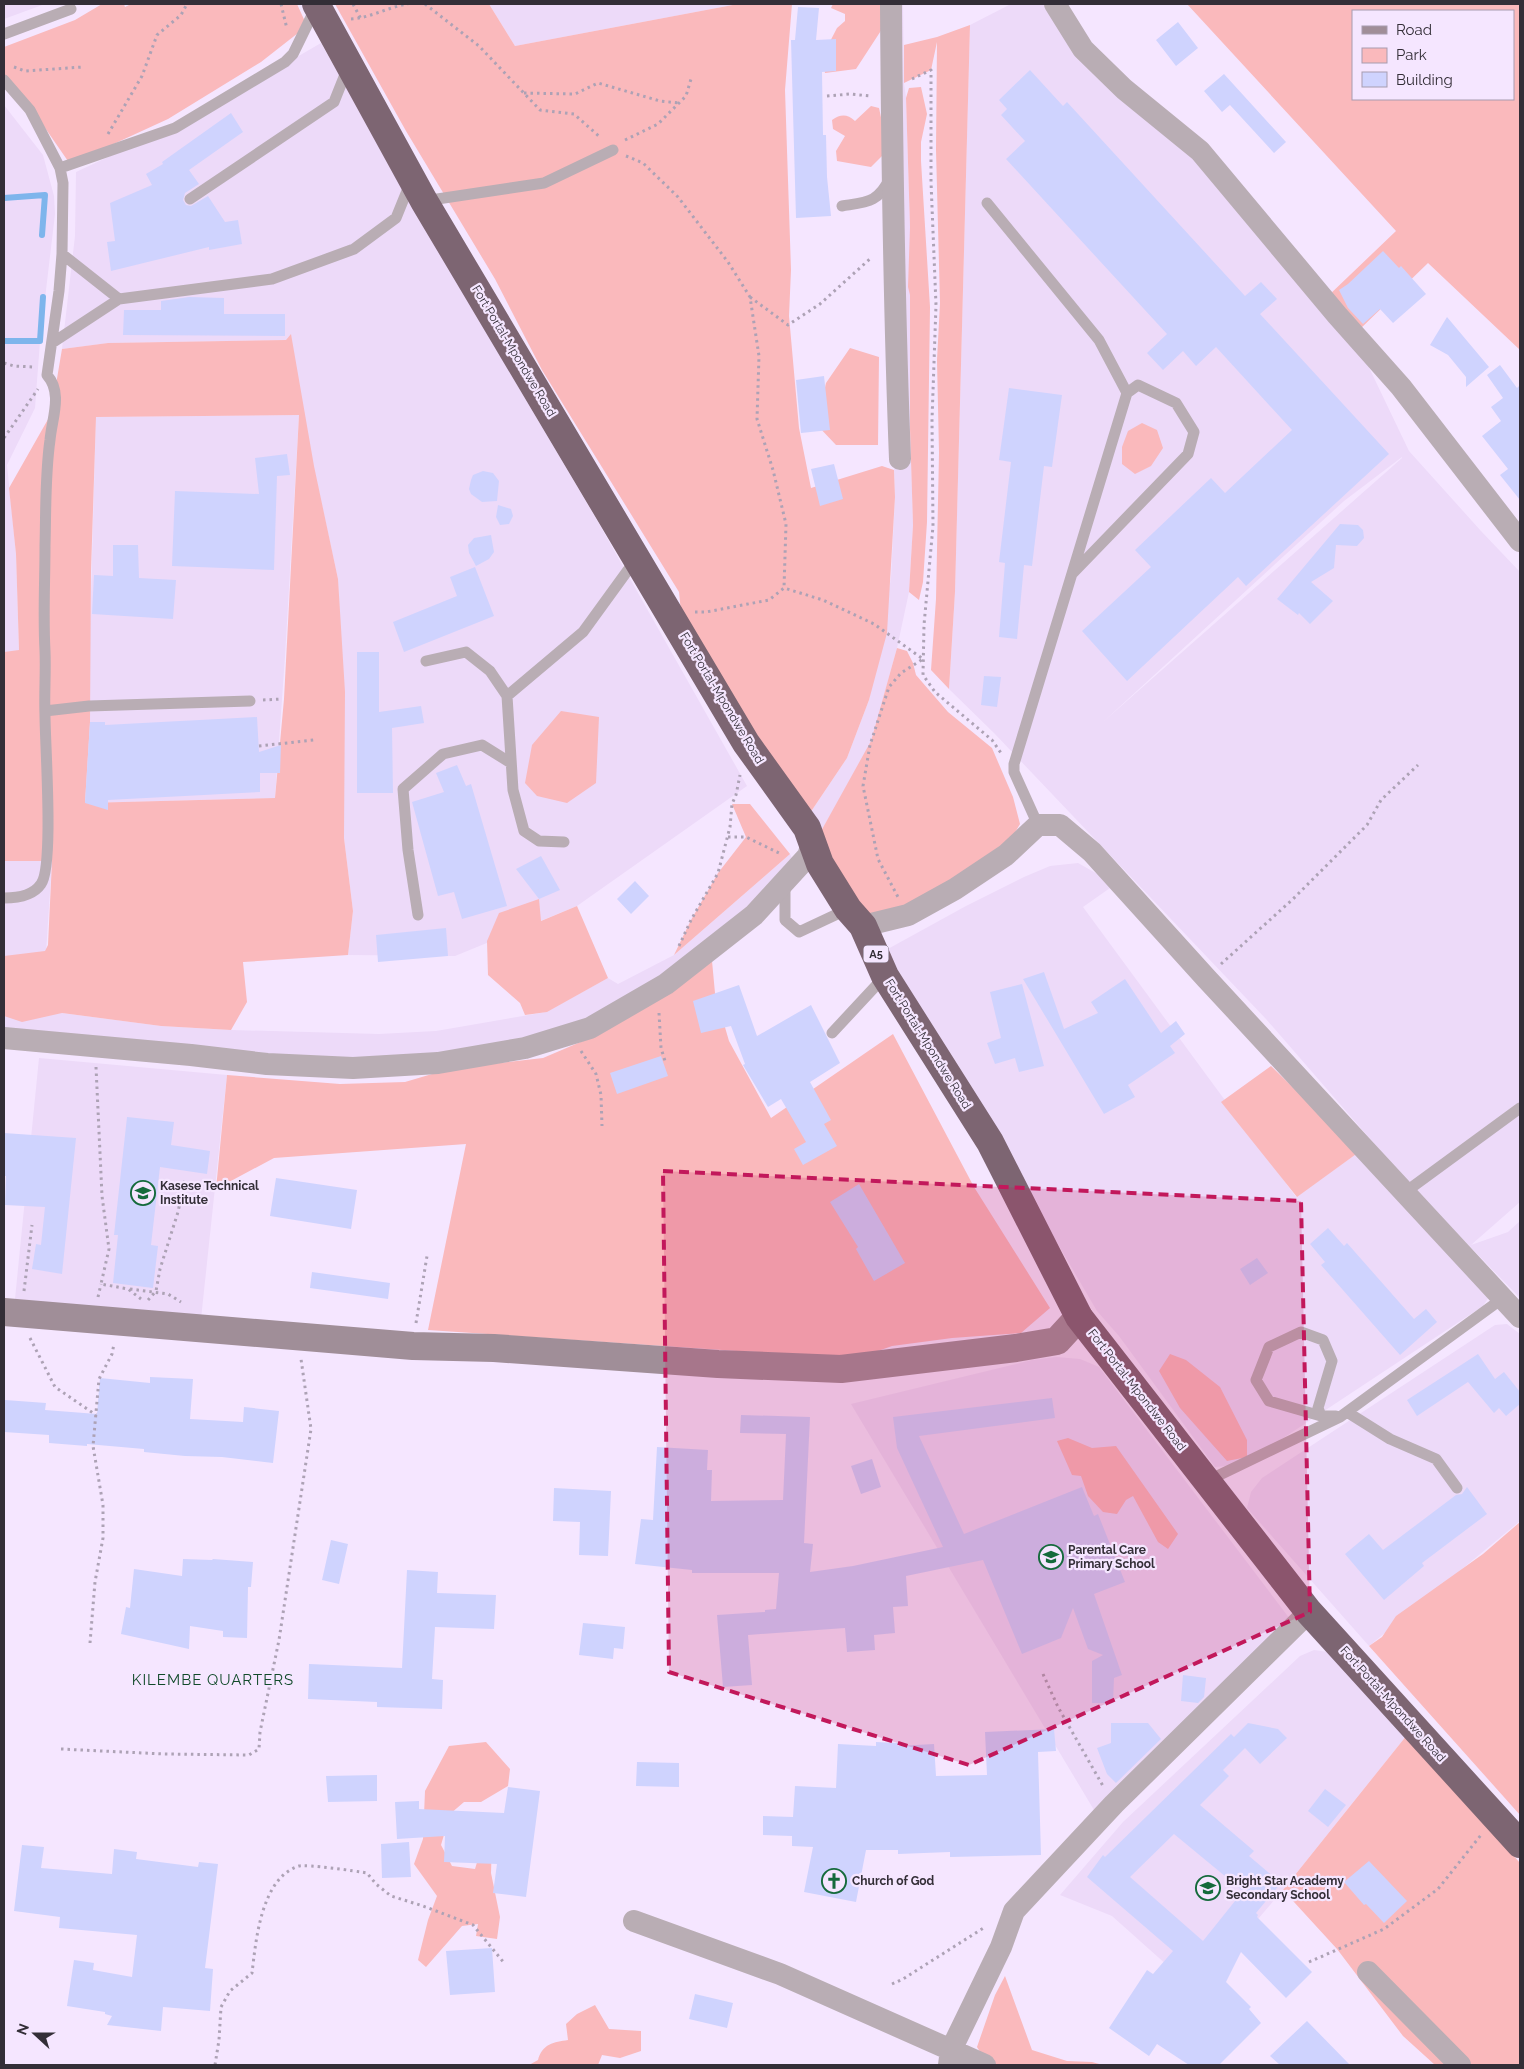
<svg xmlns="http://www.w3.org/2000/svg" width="1524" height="2069" viewBox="0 0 1524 2069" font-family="Raleway,sans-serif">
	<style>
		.built { fill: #eddaf9; fill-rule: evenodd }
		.green { fill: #fab9bc; fill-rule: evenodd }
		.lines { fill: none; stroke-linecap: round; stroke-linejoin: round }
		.stream { stroke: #7eb5ec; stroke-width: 6 }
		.building { fill: #cfd3fe; fill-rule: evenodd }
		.path { stroke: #ada2b5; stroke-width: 3; stroke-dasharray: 2.5 4; stroke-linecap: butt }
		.lane { stroke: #b9adb4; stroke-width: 11 }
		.street { stroke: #b9adb4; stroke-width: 22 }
		.secondary { stroke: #a08e98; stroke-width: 28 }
		.highway { stroke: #7d6572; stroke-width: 28 }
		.marked { fill: #c2185b; fill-opacity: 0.2; stroke: #c2185b; stroke-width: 4; stroke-dasharray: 10 6; stroke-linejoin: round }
		.labels { text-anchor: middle; stroke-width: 4.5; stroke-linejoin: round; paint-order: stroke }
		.shield { fill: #f5e6ff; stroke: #6d6573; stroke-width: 1 }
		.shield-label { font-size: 11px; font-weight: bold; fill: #332e37 }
		.street-label { font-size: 12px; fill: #332e37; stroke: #f5e6ff }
		.poi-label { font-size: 12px; font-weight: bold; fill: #332e37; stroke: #f5e6ff; text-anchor: start }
		.quarter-label { font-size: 15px; letter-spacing: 1px; fill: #114a2a; stroke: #f5e6ff }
	</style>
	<rect width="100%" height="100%" fill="#f5e6ff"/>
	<path class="built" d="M4,4H45L4,19Z
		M489,4H738L515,46Z
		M886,4H903L904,83L906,98L910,227V429L913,525L909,592L897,648L870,745L815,842L806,819L847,758L869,700L891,578L895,497L889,310Z
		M1011,4H1045L1073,54L1118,93L1194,142L1352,332L1409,451L1481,531L1520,572V1202L1471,1245L1508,1232L1520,1221V1298L1411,1186L1266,1019L995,734L949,689L955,592L970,25ZM1402,457V458L1103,722L1344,501Z
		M321,43L467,300L598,522L747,786L577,906L455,956L348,955L353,911L344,838L338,579L286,340L109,343L62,349L75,236L76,172L194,117Z
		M4,105L43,155L54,196L55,214L40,341L35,408L7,465L16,554L19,651L4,652Z
		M299,415L285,657L275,798L85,803L96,417Z
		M790,854L793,860L741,917L663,978L584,1024L430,1062L4,1040V861H52L42,1014L62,1013L161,1026L231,1030L379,1034L436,1031L546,1012L608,978L618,984L674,955Z
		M1078,863L1101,876L1110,888L1083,907L1296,1197L1359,1152L1491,1294L1483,1306L1244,1464L1215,1467L1119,1336L1097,1311L886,950L966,906L1024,877L1050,866Z
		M39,1058L227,1075L201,1319L15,1299Z
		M1507,1324L1520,1334V1521L1369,1646L1247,1508L1251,1492L1262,1478L1495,1325Z
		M1056,1357L1080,1359L1099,1367L1296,1627L1097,1815L851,1404L1032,1360Z
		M1314,1650L1328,1652L1407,1735L1283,1890L1196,1991L1112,1916L1060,1895L1123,1822L1300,1656Z"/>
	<path class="green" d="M102,4H124L125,7L131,4H297L307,26L261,62L168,119L70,164L23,96L4,78V47L75,20Z
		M335,4H489L515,46L738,4H792L785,90L791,270L789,316L799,428L811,488L882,466L894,470L895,497L887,633L869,700L847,758L806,819L681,612L679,592L542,370L495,279L406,131Z
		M833,4H882L884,26L856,69L825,73L822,57L837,28L845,21V14L831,8Z
		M1187,4H1520V350L1428,263L1357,332L1327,297L1396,231ZM1353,11H1513V99H1353Z
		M970,25L955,592L949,689L931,670L936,599L939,453L937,360L940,303L936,150L937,42L931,70L904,83V45L937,37Z
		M921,87L927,114L921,142V161L930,307L927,522L923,582L919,600L909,592L913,525L910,429V295L908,287L910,227L906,98L909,88Z
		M871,106L879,108L888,150L871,167L837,161L836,151L845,136L833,129L832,120C841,114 847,114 855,121Z
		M291,334L314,466L338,579L345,692L344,838L353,911L348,955L243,962L247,1002L231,1030L161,1026L62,1013L22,1022L4,1016V956L45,951L48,945L52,861H4V652L19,650L16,554L9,488L51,414L62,349L108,343L286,340ZM299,415L284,699L275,798L85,803L90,722L91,571L96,417Z
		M850,348L879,357L878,445H836L817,425L826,383Z
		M1142,423L1157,430L1163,448L1151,466L1135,474L1122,464V447L1128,431Z
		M897,648L907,651L913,663L916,675L948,712L992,748L1013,797L1020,824L999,860L866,924L815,842L871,741Z
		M561,711L599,717L596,783L567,803L537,796L525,783L532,745Z
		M732,804H750L790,854L674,955L691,920L718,873L746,837Z
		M539,899L541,921L577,906L608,978L547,1012L525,1015L520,1003L488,975L487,941L499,913Z
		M712,961L715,993L729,1041L771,1118L893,1034L974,1187L1050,1308L1021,1333L952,1338L892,1346L861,1357L737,1351L428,1330L466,1144L274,1158L216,1189L227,1075L340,1084L405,1082L449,1069L543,1058L604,1032Z
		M1271,1066L1359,1152L1297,1197L1221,1102Z
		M1170,1354L1186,1360L1220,1387L1247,1440V1457L1227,1461L1180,1408L1159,1371Z
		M1068,1438L1092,1448L1116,1446L1178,1534L1168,1549L1158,1542L1133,1496L1126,1500L1117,1514L1103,1512L1088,1496L1081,1476L1072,1475L1057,1441Z
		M1520,1522V1815L1369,1646L1382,1637L1396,1616L1483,1554Z
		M1407,1735L1520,1863V2065H1435L1403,2036L1337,1949L1283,1890Z
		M486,1742L510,1769L508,1786L481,1802H464L450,1814L441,1845L452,1866L475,1869L481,1849L492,1840L491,1873L500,1917L497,1939L476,1936L478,1924L462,1926L426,1967L418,1960L428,1920L437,1896L414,1864L423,1839L425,1791L449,1746Z
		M1005,1976L1032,2050L1067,2061L1092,2062L1103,2065H988L977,2047L995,1995Z
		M595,2005L609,2029L641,2031V2051L620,2058L602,2055L598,2065H529L538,2060C542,2044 554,2042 568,2040L566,2024L577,2014Z"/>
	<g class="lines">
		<path class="stream" d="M4,198L45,195L42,235
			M4,341H40L43,297"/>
	</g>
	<path class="building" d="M798,7L819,8L816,40L836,39V71L822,72L823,135H826L827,177L831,216L796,218L791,40H795Z
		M1178,22L1198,48L1176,66L1156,40Z
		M1030,70L1063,106L1067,102L1245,296L1261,282L1277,299L1260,314L1389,454L1246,586L1238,577L1127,681L1082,631L1151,567L1135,550L1211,478L1225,493L1292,430L1216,347L1196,366L1183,351L1163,370L1147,353L1167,334L1006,159L1025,141L1001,115L1007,109L999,100Z
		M1224,74L1286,142L1274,153L1230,105L1222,112L1204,91Z
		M231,113L243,132L189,170L199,184L185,193L183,200L186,205L191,206L208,196L225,222L238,220L242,244L209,250V247L111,271L107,242L115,241L110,203L152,185L146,174L163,164L162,162Z
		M1383,251L1399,268L1401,266L1426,294L1393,323L1380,309L1363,324L1348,308L1339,290L1348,284Z
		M189,297L224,298V314H285V336L123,335L124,310H161V301Z
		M1447,317L1489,367L1466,387V377L1448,355L1430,345Z
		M1500,365L1517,388L1520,385V500L1500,475L1508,469L1482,436L1501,421L1491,407L1503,398L1487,375Z
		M824,376L830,430L801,433L796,380Z
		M1009,388L1062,395L1052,467L1044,466L1032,566L1024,565L1017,639L999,637L1005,563L999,562L1011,462L999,460Z
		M287,454L290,475L277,476L274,570L172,566L175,491L259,494L255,458Z
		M834,464L843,499L820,506L811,469Z
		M483,471L493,473L499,481L497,501L482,502L471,494L469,489L471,480L473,475Z
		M498,505L511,509L513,516L509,524L500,525L496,517Z
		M1340,524L1358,525L1363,530L1364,538L1357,546L1336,545L1334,568L1311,582L1333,601L1310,624L1299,613L1298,615L1277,599Z
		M491,535L494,552L489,559L476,566L469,553L468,545L474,538Z
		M113,545H138L139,578L176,580L173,619L92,614L94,575L113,576Z
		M475,567L494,616L404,652L393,622L457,596L450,577Z
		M357,652H379V712L421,706L424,723L392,728L393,793H357Z
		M984,676L1001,677L997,707L981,705Z
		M257,717L259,752L281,745L280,773H260V792L108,800V810L85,803L90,722H105V725Z
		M457,765L466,786L471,784L507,906L462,919L454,892L438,896L412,802L444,792L436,773Z
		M541,856L560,890L539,899L516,869Z
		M635,881L649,896L631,914L617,899Z
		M446,928L448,956L378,962L376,935Z
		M1044,972L1064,1029L1098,1013L1091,1002L1125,979L1161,1033L1176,1021L1185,1034L1170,1046L1175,1053L1128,1085L1135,1097L1104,1114L1023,979Z
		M1022,984L1044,1066L1019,1072L1015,1058L995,1064L987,1043L1001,1038L990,992Z
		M739,985L757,1036L811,1005L840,1063L810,1082L831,1120L824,1124L837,1146L803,1165L794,1149L806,1142L781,1099L768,1107L743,1065L745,1064L731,1026L701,1033L693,1001Z
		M661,1056L668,1076L617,1094L610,1073Z
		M127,1117L174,1122L171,1145L210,1151L207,1174L160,1167L151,1245L158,1246L153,1288L113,1283L118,1235H114Z
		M4,1133L76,1138L62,1274L32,1269L36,1244L41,1245L45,1207L5,1205L6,1176H4Z
		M276,1178L357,1190L351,1229L270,1216Z
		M859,1184L905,1263L874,1281L856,1249L858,1247L830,1202Z
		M1328,1228L1344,1246L1347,1243L1414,1319L1426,1309L1437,1322L1400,1355L1321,1265L1325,1262L1310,1244Z
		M1257,1258L1268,1273L1250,1285L1240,1269Z
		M312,1272L390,1283L388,1299L310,1288Z
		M1478,1354L1495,1379L1504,1372L1520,1392V1404L1506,1416L1499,1408L1494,1413L1468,1382L1417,1416L1407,1400Z
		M150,1377L193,1379L190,1419L243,1422L244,1407L279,1411L273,1463L222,1457L185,1456L144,1452V1449L87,1444V1446L49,1443V1435L4,1432L5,1400L46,1403L45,1410L97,1414L100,1378L150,1383Z
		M1052,1398L1055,1418L919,1436L964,1534L1082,1487L1094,1516L1098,1514L1125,1582L1094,1594L1122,1675L1114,1678L1113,1703H1092V1661L1103,1655L1088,1649L1073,1608L1061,1638L1022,1654L983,1560L906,1576L908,1606L893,1607L895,1633L874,1635L875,1650L847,1652L845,1628L748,1635L752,1685L723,1687L717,1615L765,1612V1610L776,1609L779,1573H692V1570L635,1564L641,1519L653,1520L657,1447L708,1450L707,1470H712L711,1501L783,1500L786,1434L740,1433L741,1415L810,1417L804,1543L813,1544L810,1572L853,1566L943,1547L897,1448L893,1417Z
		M872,1459L881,1487L861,1494L851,1466Z
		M1467,1487L1487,1514L1422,1563L1424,1566L1384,1600L1345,1554L1369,1534L1383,1550L1456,1495L1462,1494Z
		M554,1488L611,1491L608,1556L579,1555L580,1522L553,1521Z
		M331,1540L348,1544L339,1584L322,1580Z
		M183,1559L212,1560L213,1559L253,1562L251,1587H248L247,1638L223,1637V1631L190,1626L189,1649L121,1634L126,1607L130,1608L134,1569L182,1576Z
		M407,1570L438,1572L437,1593L496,1595L494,1629L435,1627L432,1679L443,1680L442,1709L377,1707V1702L308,1699L309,1664L402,1668Z
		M583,1623L625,1627L623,1649L614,1648L613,1659L579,1655Z
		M1183,1675L1206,1678L1204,1697L1198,1703L1181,1701Z
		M1111,1723H1148L1161,1739L1116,1783L1107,1774L1097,1748L1111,1743Z
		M1248,1723L1278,1729L1287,1738L1260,1764L1245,1748L1223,1770L1229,1776L1200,1805L1254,1851L1249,1856L1281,1883L1256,1913L1258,1915L1257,1917L1312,1972L1286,1998L1241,1952L1226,1982L1251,2007L1249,2009L1261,2023L1219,2065H1189L1157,2044L1149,2056L1109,2028L1147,1970L1153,1974L1173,1951L1087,1877L1103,1855L1105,1857L1231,1734L1234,1737ZM1174,1834L1243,1891L1203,1941L1130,1877Z
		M1054,1729L1056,1751L1038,1752L1041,1855L950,1857V1852L898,1854V1850H866L856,1902L804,1892L813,1847L792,1846V1836L763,1835V1816L793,1817L795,1786L836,1788L838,1744L876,1746V1742L898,1743V1746L934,1744L936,1776L987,1775L985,1732Z
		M637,1762L679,1763V1787L636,1786Z
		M377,1775V1801L328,1802L326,1776Z
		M508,1787L540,1791L526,1897L493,1893L497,1864L444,1862L445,1836L397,1839L395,1802L419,1801V1809L504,1813Z
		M1325,1789L1346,1805L1328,1827L1308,1811Z
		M409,1842L411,1877L382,1878L381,1844Z
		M22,1845L44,1847L41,1868L112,1874L114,1849L137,1852L136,1859L198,1867L199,1862L218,1864L205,1968L213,1969L210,2011L163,2007L161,2031L107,2025L112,2016L105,2014V2012L67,2006L74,1960L94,1963L93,1970L132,1977L137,1935L59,1928L60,1917L14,1911Z
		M1369,1861L1407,1901L1384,1923L1366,1904L1364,1905L1344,1882Z
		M492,1948L495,1992L450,1995L446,1951Z
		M695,1994L733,2003L727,2028L689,2019Z
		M1307,2021L1350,2065H1280L1270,2056Z"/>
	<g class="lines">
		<path class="path" d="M281,4L287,29
			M353,4L361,19
			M425,4L479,46L540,110L574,114L601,138
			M351,19C370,18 388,7 408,4
			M14,67L25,71L83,67
			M912,79L931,70V182L936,305L932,420L933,526L924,625L923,675L935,692L992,740L1001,753
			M524,93L575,94L598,83L660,101L679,103
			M827,96L850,94L871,96
			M108,134L142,76L157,35L181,15L187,4
			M625,140L658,124L686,96L691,79
			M626,156L643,163L678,197L728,262L750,297L759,356L757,419L773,470L786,524L784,588
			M750,297L788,325L820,304L872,257
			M4,363L14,366L33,367
			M4,438L38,389
			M695,612H706L769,600L784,588L823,600L874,624L923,659L901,673L889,687L870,745L863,786L878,859L898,897
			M263,700L282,699
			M259,746L314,740
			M728,837H746L781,854
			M679,946L691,920L718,873L730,827L732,804L736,795L740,775
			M1221,964L1293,899L1367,825L1381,800L1418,765
			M659,1013L661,1048L665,1061
			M581,1051L596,1074L601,1095L602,1126
			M96,1067L102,1196L109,1249L101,1284L128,1289L141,1299
			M130,1289L168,1294L181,1302
			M24,1291L32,1225
			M98,1297L101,1284
			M148,1300L156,1291L160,1269L178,1212L185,1179
			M416,1323L427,1256
			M30,1338L55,1387L96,1415
			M90,1643L95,1582L103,1538V1505L93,1446L99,1379L112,1354L114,1344
			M1043,1674L1058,1707L1103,1786
			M61,1749L164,1754L249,1755L259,1749L260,1732L279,1640L311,1429L301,1359
			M1309,1962L1384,1929L1438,1889L1481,1835
			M892,1984L903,1979L985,1927
			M215,2065L219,2040L221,2007L230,1991L252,1973C256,1940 261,1878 299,1866C306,1864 356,1871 367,1873L376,1884L391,1896L423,1906L473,1925L505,1964"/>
		<path class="lane" d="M4,34L71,9
			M4,80L30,110L60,168L63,183L62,254L59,291L47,375C63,393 52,418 50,440C45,475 46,510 45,546C45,581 43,616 45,651C46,673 44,694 45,715C45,744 54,867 41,884C33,896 17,898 4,898
			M60,168L175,128L285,62L293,54L316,7
			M190,199L334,102L348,67
			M424,201L544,183L613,150
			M987,203L1099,340L1127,393
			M842,206C867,202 878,203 890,178
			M62,254L119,299
			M52,343L119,299L272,279L354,249L396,218L411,181
			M426,661L466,652L490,671L507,696L513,790L524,831L539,841L564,842
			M507,696L583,632L636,559
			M45,711L89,706L250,701
			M1038,825L1014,772V764L1127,393L1138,385L1176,403L1194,432L1188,454L1072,574
			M785,883V920L799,932L848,909
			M418,915L408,850L403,789L443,754L482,745L511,763
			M832,1033L885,976
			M1404,1193L1520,1108
			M1347,1412L1390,1439L1436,1459L1457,1488
			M1321,1416L1318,1408L1332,1361L1323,1340L1301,1332L1269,1347L1256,1380L1269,1401L1321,1416H1336
			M1207,1481L1340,1417L1503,1298"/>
		<path class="street" d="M891,4C892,156 894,307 900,459
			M1055,4L1083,49L1124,89L1200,151L1337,315L1401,387L1520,541
			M863,926L908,915L955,889L1006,855L1038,825H1060L1092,852L1206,978L1520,1317
			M4,1038L191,1055L267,1064L353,1068L438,1063L525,1048L590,1028L666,984L754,915L808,856L813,840
			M634,1921L780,1974L985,2065
			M1368,1972L1460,2065
			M949,2065L951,2050L1001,1947L1014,1911L1114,1804L1309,1612"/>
		<path class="secondary" d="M4,1312L413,1346L494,1348L718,1364L841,1369L1016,1348L1057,1341L1079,1317"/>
		<path class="highway" d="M316,4L424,201L746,743L807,828L820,864L848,909L863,926L885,976L990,1142L1079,1317L1309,1612L1520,1844"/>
	</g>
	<path class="marked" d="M663,1171L1301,1201L1310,1612L969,1765L669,1672Z"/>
	<defs>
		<symbol id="school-ring" viewBox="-11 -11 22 22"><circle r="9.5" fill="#f5e6ff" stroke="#156a3c" stroke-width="1.5"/><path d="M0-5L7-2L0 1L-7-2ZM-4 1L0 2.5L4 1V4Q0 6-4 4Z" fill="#156a3c"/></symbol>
		<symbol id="church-ring" viewBox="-11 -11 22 22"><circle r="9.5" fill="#f5e6ff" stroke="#156a3c" stroke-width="1.5"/><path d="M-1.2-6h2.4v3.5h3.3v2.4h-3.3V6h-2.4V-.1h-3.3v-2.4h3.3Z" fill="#156a3c"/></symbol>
	</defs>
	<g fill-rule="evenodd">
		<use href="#school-ring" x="129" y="1179" width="28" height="28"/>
		<use href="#school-ring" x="1037" y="1543" width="28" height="28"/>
		<use href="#church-ring" x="820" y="1867" width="28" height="28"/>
		<use href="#school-ring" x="1194" y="1874" width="28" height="28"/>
	</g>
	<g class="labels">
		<rect class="shield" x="863.5" y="945.5" width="25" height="17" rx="4"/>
		<g class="shield-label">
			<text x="876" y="958">A5</text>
		</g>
		<g class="street-label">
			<text transform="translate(514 351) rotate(59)" y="4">Fort Portal-Mpondwe Road</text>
			<text transform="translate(722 698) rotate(59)" y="4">Fort Portal-Mpondwe Road</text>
			<text transform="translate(928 1044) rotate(58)" y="4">Fort Portal-Mpondwe Road</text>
			<text transform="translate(1137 1390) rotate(52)" y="4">Fort Portal-Mpondwe Road</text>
			<text transform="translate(1393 1704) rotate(48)" y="4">Fort Portal-Mpondwe Road</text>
		</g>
		<g class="poi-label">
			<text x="160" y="1190">Kasese Technical<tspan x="160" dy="14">Institute</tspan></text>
			<text x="1068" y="1554">Parental Care<tspan x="1068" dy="14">Primary School</tspan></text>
			<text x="852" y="1885">Church of God</text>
			<text x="1226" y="1885">Bright Star Academy<tspan x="1226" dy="14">Secondary School</tspan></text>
		</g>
		<g class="quarter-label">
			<text x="213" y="1685">KILEMBE QUARTERS</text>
		</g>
	</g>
	<rect width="1524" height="2069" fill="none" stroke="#332e37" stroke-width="10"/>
	<rect x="1352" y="10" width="162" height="90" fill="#f5e6ff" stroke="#a79caf"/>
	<rect x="1362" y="26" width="25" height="8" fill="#a08e98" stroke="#a79caf"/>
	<text x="1396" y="35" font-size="15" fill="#332e37">Road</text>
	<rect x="1362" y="48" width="25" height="15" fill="#fab9bc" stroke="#a79caf"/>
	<text x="1396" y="60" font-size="15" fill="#332e37">Park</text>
	<rect x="1362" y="72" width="25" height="15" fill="#cfd3fe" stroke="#a79caf"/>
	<text x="1396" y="85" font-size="15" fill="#332e37">Building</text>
	<g transform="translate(35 2034) rotate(291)" stroke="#f5e6ff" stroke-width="4" paint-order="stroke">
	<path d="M0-4L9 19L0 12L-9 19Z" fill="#332e37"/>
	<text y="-8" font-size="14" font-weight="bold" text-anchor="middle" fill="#332e37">N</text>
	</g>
</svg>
